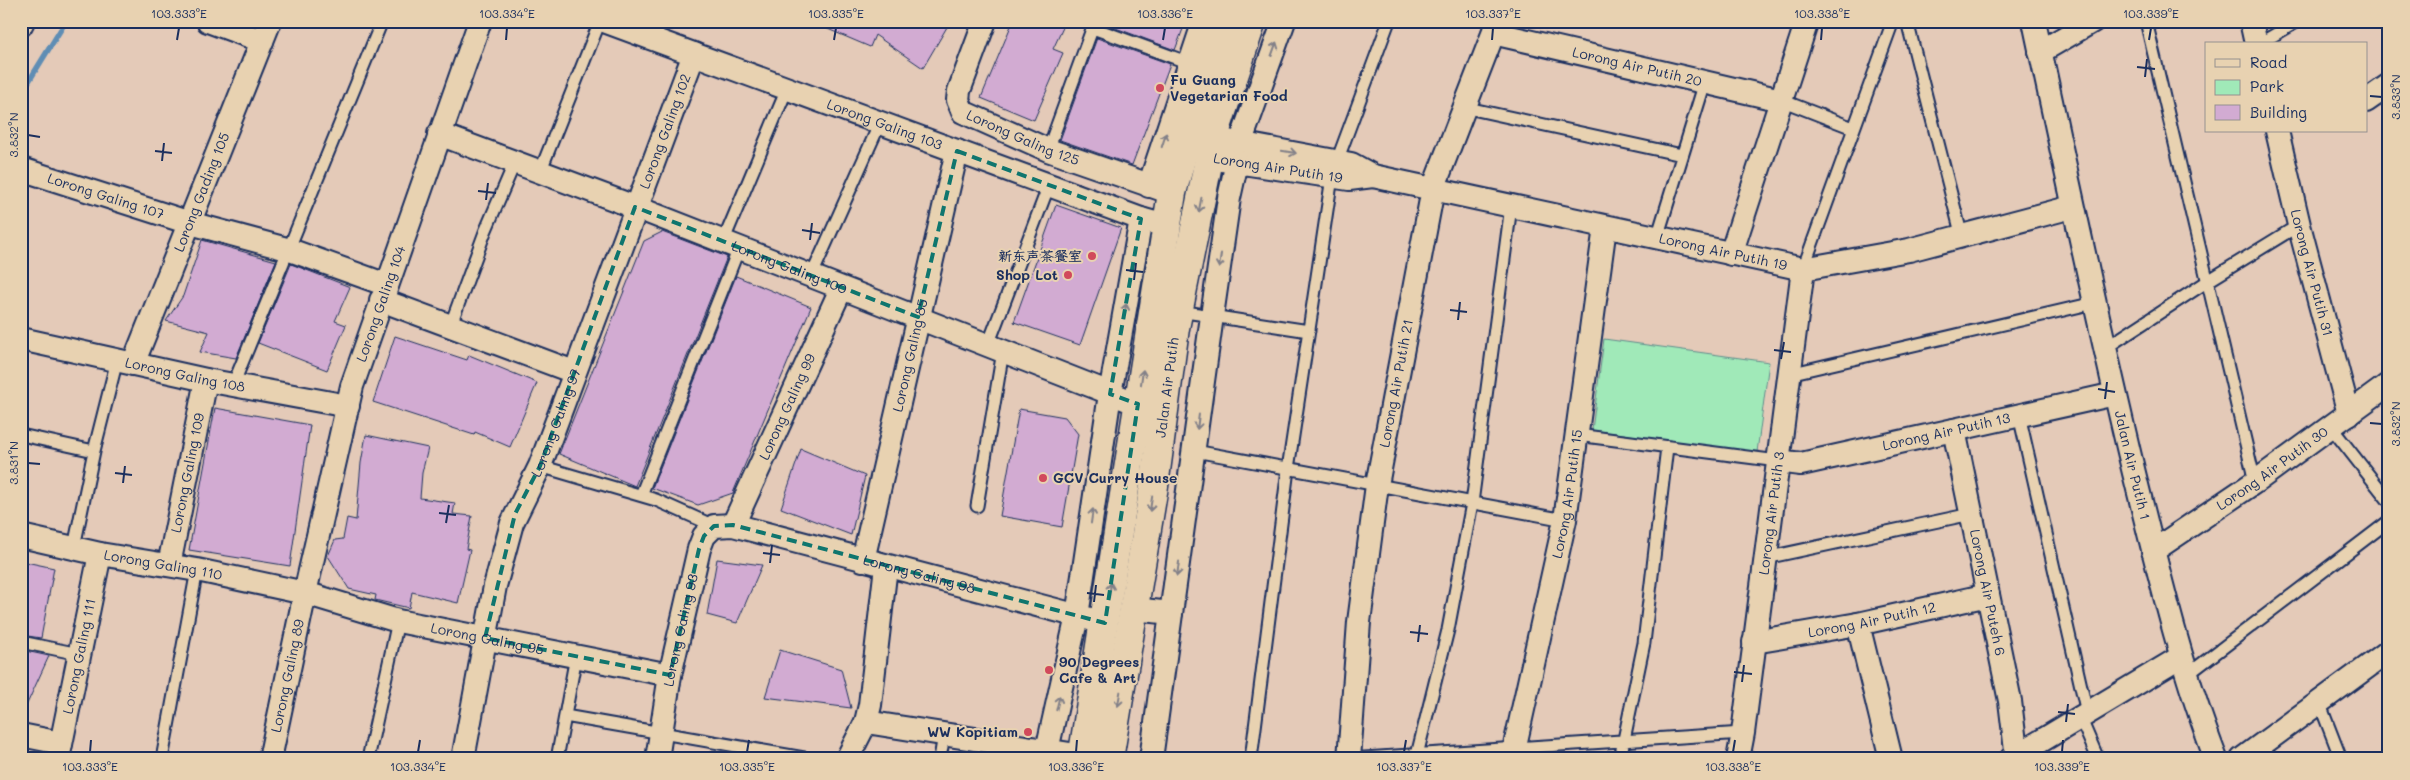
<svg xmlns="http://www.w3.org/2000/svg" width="2410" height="780" viewBox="0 0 2410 780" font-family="Mali,'LXGW WenKai TC',sans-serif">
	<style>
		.green { fill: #a0e9b8; stroke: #5e8c8b }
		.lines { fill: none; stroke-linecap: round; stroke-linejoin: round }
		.stream { stroke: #5f8db4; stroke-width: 5.5 }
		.building { fill: #d2abd2; stroke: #1b2f5e }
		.lane-casing { stroke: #1b2f5e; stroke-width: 15 }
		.street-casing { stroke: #1b2f5e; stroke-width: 26 }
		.secondary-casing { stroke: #1b2f5e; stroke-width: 31 }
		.lane { stroke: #e8d2b1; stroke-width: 11 }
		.street { stroke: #e8d2b1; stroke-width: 22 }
		.secondary { stroke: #e8d2b1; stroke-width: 28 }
		.oneway { stroke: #828088 }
		.marked { fill: none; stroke: #0f766e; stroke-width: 4; stroke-dasharray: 10 6; stroke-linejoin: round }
		.ticks { fill: none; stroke: #1b2f5e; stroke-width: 2 }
		.poi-dot { fill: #d1495b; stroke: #e8d2b1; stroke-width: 2 }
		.labels { text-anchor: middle; stroke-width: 4; stroke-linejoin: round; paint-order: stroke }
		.street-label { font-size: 14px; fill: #1b2f5e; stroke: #e8d2b1 }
		.poi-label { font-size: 14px; font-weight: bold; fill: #1b2f5e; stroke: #e8d2b1; text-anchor: start }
		.neatline { fill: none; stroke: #1b2f5e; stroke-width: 2 }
		.ticks-label { font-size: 12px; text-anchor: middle; fill: #1b2f5e }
	</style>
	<rect width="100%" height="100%" fill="#e4cab8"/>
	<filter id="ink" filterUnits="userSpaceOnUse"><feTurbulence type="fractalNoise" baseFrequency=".02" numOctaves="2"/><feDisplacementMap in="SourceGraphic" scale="10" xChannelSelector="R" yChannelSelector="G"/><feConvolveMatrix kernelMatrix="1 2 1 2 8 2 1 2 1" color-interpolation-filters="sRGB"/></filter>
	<g filter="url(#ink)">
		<path class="green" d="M1604,339L1769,362L1757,452L1592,430Z"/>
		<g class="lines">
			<path class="stream" d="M21,94L66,21"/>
		</g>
		<path class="building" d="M809,21H927L947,27L923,68L875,35L870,47Z
			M1013,21H1066L1053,49L1063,53L1034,120L981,98Z
			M1106,21H1186L1175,50L1105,24Z
			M1097,38L1170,64L1132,165L1060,140Z
			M1056,205L1121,228L1080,345L1014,322Z
			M662,232L727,257L635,486L559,454L644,241Z
			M202,240L276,261L236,358L200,352L209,332L166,321L183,296Z
			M291,264L350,287L335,321L346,325L327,370L258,343Z
			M736,276L811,307L733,493L698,505L652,488Z
			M395,336L467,360L469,355L537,383L510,447L475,432L474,435L373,402Z
			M215,408L310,425L290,566L189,550Z
			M1019,409L1065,417L1078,434L1062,527L1000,516Z
			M366,435L428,448L422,473L420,498L455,503L453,514L472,516L466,549L470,550L458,603L412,592L409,608L375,600L376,595L349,589L328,556L335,540L343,539L347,518L356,520L361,463Z
			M801,449L865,476L851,535L781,508Z
			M717,559L762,565L737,623L707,615Z
			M21,561L54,568L41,638L21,635Z
			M21,650L49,656L21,717Z
			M780,650L841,669L851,708L765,697Z"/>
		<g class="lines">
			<defs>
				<path id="lane" d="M1907,21L1962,237
					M2146,21L2255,482
					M1093,28L1192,64
					M2259,44L2298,21
					M1781,100L1853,128
					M1463,107L1682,155
					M1048,150L1095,21
					M1337,161L1389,21
					M540,172L600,21
					M1657,238L1705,82
					M723,242L787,89
					M1803,269L1893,21
					M811,277L880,123
					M1179,311L1309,331
					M451,324L485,232L515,162
					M988,345L1049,185
					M2104,349L2208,281L2299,225
					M1789,374L2094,303
					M233,385L382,21
					M2019,415L2087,713
					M2331,427L2389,501
					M21,435L94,451L74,547
					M1577,435L1778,461
					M94,451L117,360
					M1195,451L1565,520
					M540,466L656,500L714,526
					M641,495L739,248
					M977,506L1003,351
					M1765,558L1971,514
					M21,642L79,654
					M2187,675L2389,521
					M2319,702L2341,759
					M565,716L810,759
					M2080,717L2098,759
					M1417,755L1448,630L1472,503L1511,206
					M162,759L197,570
					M368,759L398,621
					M557,759L576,656
					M940,759L944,734
					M1251,759L1288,469L1332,177
					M1349,759L1743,733
					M1620,759L1644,643L1667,447"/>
				<g id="street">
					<path d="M208,21L262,41"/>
					<path id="s1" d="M604,21L1141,219L1166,226"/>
					<path id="s2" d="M985,21L959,91L958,100L963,112L1048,150L1172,193"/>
					<path id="s3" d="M2034,21C2066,172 2098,323 2134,473C2158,569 2180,666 2216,759"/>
					<path d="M2251,21L2256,44"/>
					<path d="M21,25L23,21"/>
					<path id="s4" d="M1493,33L1781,100"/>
					<path d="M2040,52L2093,21"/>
					<path d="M2366,101L2389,85"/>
					<path id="s5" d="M2277,131L2299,225L2349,414"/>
					<path id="s6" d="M439,134L635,207L1138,404"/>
					<path id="s7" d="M1196,135L1351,164L1373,176L1803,269L1909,250L2072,207"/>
					<path d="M1240,144L1284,21"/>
					<path d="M1223,160L1349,179L1373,176"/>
					<path id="s8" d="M21,169L190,223L287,249L387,285"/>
					<path d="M1149,186L1204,21"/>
					<path d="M1731,254L1807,21"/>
					<path d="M381,300L574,372"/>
					<path id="s9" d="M21,339L206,380L348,406"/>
					<path id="s10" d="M133,364L270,21"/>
					<path id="s11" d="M1954,430L2010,701L2017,759"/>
					<path id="s12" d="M1778,461L1801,464L2115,394"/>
					<path id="s13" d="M733,525L841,289"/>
					<path id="s14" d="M21,536L100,554L197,570L305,593L398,621L670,675"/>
					<path id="s15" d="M2153,551L2255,482L2389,384"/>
					<path id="s16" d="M863,560L957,151"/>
					<path id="s17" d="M169,565L206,380"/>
					<path d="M1134,609L1171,613"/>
					<path d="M1858,624L1891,759"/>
					<path id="s18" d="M1754,642L1858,624L1988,595"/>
					<path d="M866,722L1083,756"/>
					<path d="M21,735L61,743"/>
					<path id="s19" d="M58,759L100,554"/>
					<path id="s20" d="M270,759L305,593L352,386L480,21"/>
					<path id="s21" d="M463,759L495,586L512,523L540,466L694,54"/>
					<path id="s22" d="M657,759L670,675L699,549L704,536L714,526L733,525L1105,623"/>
					<path d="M847,759L866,722L870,705L886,566"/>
					<path d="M1045,759L1077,616L1110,394L1141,219"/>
					<path d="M1151,759L1212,316L1229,198L1237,162"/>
					<path id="s23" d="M1349,759L1359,622L1377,485L1433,189L1498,21"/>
					<path id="s24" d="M1512,759L1565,520L1605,227"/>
					<path id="s25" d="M1738,759L1743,733L1803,269"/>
					<path d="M2011,759L2181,657"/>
					<path d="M2242,759L2389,651"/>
				</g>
				<g id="secondary">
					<path d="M1082,759L1172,193L1188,133L1225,21"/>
					<path id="s26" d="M1109,759L1154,486L1175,328L1213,139L1252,21"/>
				</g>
			</defs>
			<use href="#lane" class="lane-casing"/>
			<use href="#street" class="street-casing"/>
			<use href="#secondary" class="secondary-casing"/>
			<use href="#lane" class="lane"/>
			<use href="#street" class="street"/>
			<use href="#secondary" class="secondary"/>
		</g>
		<defs><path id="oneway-shaft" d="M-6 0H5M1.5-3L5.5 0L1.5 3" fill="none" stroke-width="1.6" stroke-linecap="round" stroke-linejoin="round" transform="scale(1.25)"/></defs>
		<g class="oneway">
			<use href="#oneway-shaft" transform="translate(1274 49) rotate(-70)"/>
			<use href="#oneway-shaft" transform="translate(1164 140) rotate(-72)"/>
			<use href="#oneway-shaft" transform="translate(1289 152) rotate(10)"/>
			<use href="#oneway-shaft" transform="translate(1200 205) rotate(101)"/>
			<use href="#oneway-shaft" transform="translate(1220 261) rotate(98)"/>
			<use href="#oneway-shaft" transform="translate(1125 311) rotate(-80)"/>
			<use href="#oneway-shaft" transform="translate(1142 377) rotate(-82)"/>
			<use href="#oneway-shaft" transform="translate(1198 422) rotate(97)"/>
			<use href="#oneway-shaft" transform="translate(1151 504) rotate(99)"/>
			<use href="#oneway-shaft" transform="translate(1092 516) rotate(-82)"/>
			<use href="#oneway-shaft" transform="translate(1178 569) rotate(98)"/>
			<use href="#oneway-shaft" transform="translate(1110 590) rotate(-82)"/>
			<use href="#oneway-shaft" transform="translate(1119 699) rotate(100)"/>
			<use href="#oneway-shaft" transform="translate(1058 703) rotate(-77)"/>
		</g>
	</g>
	<path class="marked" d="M957,151L1141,219L1110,394L1138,404L1105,623L733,525L714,526L704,536L699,549L670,675L485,638L515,514L540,466L635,207L918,317Z"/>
	<path class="ticks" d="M177,40L179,28M506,40L507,28M834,40L836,28M1163,40L1165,28M1492,40L1493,28M1821,40L1822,28M2149,40L2151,28M2137,67L2155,69M2145,77L2147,59M2370,96L2382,97M28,135L40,137M155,151L172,153M162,161L164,143M478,191L496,193M486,200L488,183M802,230L820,233M810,240L812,223M1126,270L1143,272M1134,280L1136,263M1450,310L1467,312M1458,320L1460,302M1774,350L1791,352M1781,359L1784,342M2098,389L2115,392M2105,399L2107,382M2370,423L2382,424M28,463L40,464M115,473L132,475M123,483L125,466M439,513L456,515M446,523L449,505M763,553L780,555M770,563L772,545M1087,593L1104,595M1094,602L1096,585M1410,632L1428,634M1418,642L1420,625M1734,672L1752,674M1742,682L1744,665M2058,712L2075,714M2066,722L2068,704M90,752L91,740M418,752L420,740M747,752L749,740M1076,752L1077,740M1404,752L1406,740M1733,752L1735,740M2062,752L2063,740"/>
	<g class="poi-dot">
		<circle cx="1160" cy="88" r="5"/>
		<circle cx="1092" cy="256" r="5"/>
		<circle cx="1068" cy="275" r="5"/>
		<circle cx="1043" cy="478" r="5"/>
		<circle cx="1049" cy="670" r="5"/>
		<circle cx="1028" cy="732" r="5"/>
	</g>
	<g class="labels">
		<g class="street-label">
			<text dy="5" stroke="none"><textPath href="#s4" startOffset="148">Lorong Air Putih 20</textPath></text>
			<text dy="5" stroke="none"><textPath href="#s1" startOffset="299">Lorong Galing 103</textPath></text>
			<text dy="5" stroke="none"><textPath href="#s21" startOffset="662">Lorong Galing 102</textPath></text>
			<text dy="5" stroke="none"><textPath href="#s2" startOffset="162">Lorong Galing 125</textPath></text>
			<text transform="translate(1278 168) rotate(9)" y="5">Lorong Air Putih 19</text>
			<text dy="5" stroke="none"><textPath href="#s10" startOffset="185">Lorong Gading 105</textPath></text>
			<text dy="5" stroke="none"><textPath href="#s8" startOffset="89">Lorong Galing 107</textPath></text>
			<text dy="5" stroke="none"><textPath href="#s7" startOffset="541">Lorong Air Putih 19</textPath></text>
			<text dy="5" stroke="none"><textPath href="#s6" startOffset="375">Lorong Galing 100</textPath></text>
			<text dy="5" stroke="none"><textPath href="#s5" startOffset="146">Lorong Air Putih 31</textPath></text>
			<text dy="5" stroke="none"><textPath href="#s20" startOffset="469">Lorong Galing 104</textPath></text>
			<text dy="5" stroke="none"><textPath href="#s16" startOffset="210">Lorong Galing 85</textPath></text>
			<text dy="5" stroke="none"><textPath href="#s9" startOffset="168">Lorong Galing 108</textPath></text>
			<text dy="5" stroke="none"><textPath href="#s23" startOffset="379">Lorong Air Putih 21</textPath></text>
			<text dy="5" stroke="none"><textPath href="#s26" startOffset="376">Jalan Air Putih</textPath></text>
			<text dy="5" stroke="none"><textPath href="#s13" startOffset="130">Lorong Galing 99</textPath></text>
			<text dy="5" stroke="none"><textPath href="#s21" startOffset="351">Lorong Galing 97</textPath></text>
			<text dy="5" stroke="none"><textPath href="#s12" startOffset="172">Lorong Air Putih 13</textPath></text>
			<text dy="5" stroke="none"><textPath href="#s3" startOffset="455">Jalan Air Putih 1</textPath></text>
			<text dy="5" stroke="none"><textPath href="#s15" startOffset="145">Lorong Air Putih 30</textPath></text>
			<text dy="5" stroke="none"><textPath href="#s17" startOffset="94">Lorong Galing 109</textPath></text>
			<text dy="5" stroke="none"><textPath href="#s24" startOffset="271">Lorong Air Putih 15</textPath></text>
			<text dy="5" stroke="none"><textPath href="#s25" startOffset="248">Lorong Air Putih 3</textPath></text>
			<text dy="5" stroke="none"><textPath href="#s14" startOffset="145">Lorong Galing 110</textPath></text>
			<text dy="5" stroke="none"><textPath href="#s22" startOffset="454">Lorong Galing 98</textPath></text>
			<text dy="5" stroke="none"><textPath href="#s11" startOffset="166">Lorong Air Puteh 6</textPath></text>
			<text dy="5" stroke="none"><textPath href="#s18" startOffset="120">Lorong Air Putih 12</textPath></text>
			<text dy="5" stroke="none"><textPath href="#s22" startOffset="131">Lorong Galing 93</textPath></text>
			<text dy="5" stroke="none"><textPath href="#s14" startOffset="478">Lorong Galing 95</textPath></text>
			<text dy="5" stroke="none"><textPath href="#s19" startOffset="105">Lorong Galing 111</textPath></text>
			<text dy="5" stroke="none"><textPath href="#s20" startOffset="85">Lorong Galing 89</textPath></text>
		</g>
		<g class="poi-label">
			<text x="1170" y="85">Fu Guang<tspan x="1170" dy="16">Vegetarian Food</tspan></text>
			<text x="1082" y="261" text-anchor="end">新东声茶餐室</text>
			<text x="1058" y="280" text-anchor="end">Shop Lot</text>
			<text x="1053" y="483">GCV Curry House</text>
			<text x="1059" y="667">90 Degrees<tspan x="1059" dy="16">Cafe &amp; Art</tspan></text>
			<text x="1018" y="737" text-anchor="end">WW Kopitiam</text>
		</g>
	</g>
	<rect width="2410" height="780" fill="none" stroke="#e8d2b1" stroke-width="55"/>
	<rect x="2205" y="42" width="162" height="90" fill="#e8d2b1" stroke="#969190"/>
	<rect x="2215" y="59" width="25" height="8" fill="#e8d2b1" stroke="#969190"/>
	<text x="2250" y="68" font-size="15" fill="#1b2f5e">Road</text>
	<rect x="2215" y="80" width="25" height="15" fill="#a0e9b8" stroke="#969190"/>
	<text x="2250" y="92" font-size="15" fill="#1b2f5e">Park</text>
	<rect x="2215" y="105" width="25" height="15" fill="#d2abd2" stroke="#969190"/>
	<text x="2250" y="118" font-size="15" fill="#1b2f5e">Building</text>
	<rect x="28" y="28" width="2354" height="724" class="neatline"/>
	<g class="ticks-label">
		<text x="179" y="18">103.333°E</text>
		<text x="507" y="18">103.334°E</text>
		<text x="836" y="18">103.335°E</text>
		<text x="1165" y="18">103.336°E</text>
		<text x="1493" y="18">103.337°E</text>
		<text x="1822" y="18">103.338°E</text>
		<text x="2151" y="18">103.339°E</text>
		<text transform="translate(2396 97) rotate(-90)" y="4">3.833°N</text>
		<text transform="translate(14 135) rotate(-90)" y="4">3.832°N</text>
		<text transform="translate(2396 424) rotate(-90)" y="4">3.832°N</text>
		<text transform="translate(14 463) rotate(-90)" y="4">3.831°N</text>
		<text x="90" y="771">103.333°E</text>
		<text x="418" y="771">103.334°E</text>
		<text x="747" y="771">103.335°E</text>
		<text x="1076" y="771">103.336°E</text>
		<text x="1404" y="771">103.337°E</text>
		<text x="1733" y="771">103.338°E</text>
		<text x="2062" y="771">103.339°E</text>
	</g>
</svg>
